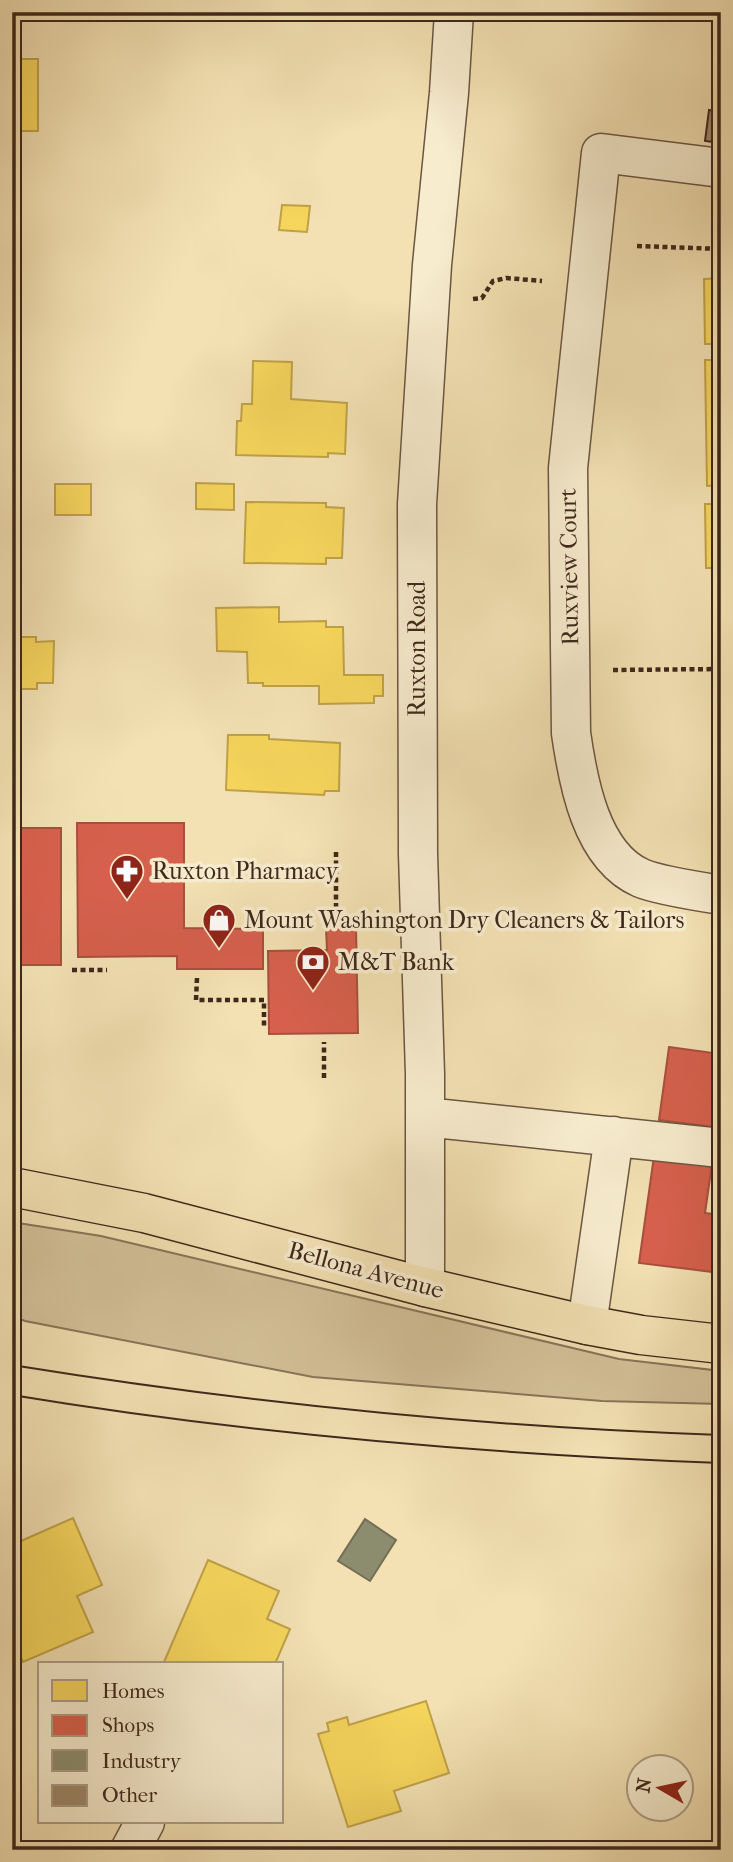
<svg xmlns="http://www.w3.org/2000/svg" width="733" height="1862" viewBox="0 0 733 1862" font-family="'IM FELL French Canon',serif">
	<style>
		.green { fill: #d4c199; stroke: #89745a; stroke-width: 2 }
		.homes { fill: #f6d55c; stroke: #bfa148; stroke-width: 2 }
		.shops { fill: #d6604d; stroke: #a84f3e; stroke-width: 2 }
		.industry { fill: #8c8c6e; stroke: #756e55; stroke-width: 2 }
		.building { fill: #9c886a; stroke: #3e271b; stroke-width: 2 }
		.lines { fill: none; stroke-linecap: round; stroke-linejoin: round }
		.minor-casing { stroke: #6b5641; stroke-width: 41 }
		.major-casing { stroke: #3e271b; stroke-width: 41 }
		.path { stroke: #3e271b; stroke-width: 4.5; stroke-dasharray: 5 3.5; stroke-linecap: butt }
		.minor { stroke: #f7ecce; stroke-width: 38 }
		.major { stroke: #f3e1b3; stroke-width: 38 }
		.tram { stroke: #3e271b; stroke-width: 2 }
		.labels { text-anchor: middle; stroke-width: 7; stroke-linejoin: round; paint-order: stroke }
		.street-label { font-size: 24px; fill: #3e271b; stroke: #f7ecce }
		.poi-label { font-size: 24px; fill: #3e271b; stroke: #f7ecce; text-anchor: start }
	</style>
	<rect width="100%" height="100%" fill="#f3e1b3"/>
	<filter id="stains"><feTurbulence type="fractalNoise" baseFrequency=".00286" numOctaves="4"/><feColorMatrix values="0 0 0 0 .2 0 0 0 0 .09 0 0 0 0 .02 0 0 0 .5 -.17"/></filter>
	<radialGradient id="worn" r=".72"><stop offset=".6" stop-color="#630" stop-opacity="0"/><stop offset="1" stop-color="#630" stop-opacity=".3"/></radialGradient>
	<path class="green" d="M18,1223L101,1236L619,1359L721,1371V1404L602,1401L313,1377L25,1321L12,1316V1224Z"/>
	<path class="homes" d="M12,59H38V131H12Z
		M282,205L310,206L307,232L279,230Z
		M721,278V344H705L704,279Z
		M705,360H721V485L707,486Z
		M253,361L292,362L291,399L347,403L345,454L328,453V457L236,455L237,421H241L242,404H252Z
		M196,483L234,484V510L196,509Z
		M55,484H91V515H55Z
		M12,502H16L15,569H12Z
		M246,502L326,503V507L344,508L342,558H326V564L244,563Z
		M705,504H721V568H706Z
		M279,607V622L326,621V627H343L344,675H383V696H374V703L319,704V686H263V683H248L247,652L217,651L216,608Z
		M12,637H36V642L54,641L53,683H37V689H12Z
		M228,735H269V739L340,743L339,791H325L324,795L226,790Z
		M73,1518L102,1585L77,1596L93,1632L23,1662L12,1638V1545Z
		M208,1560L279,1591L267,1619L290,1629L275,1664H170L164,1662Z
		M426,1701L449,1773L394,1791L401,1811L348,1827L318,1734L329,1731L327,1723L347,1717L349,1725Z"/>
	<path class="shops" d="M77,823H184V928L263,929V969H177V956L78,957Z
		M12,828H61V965H12Z
		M356,927L358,1033L269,1034L268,951L327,950L326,928Z
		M669,1047L721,1054V1128L659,1120Z
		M655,1149L713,1157L705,1213L721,1215V1273L639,1263Z"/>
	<path class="industry" d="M365,1519L396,1540L370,1581L338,1561Z"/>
	<path class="building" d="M709,110L721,112V143L705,141Z"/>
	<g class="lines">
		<defs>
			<path id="minor" d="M721,168L601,153L568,468L571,733C578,782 591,856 641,878C657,885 702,892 721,895
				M425,1117L721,1148
				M425,1287V1074L418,854L417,504L432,265L449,93L454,12
				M587,1325L614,1136
				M130,1850L145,1822"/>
			<path id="major" d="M12,1187L144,1213L425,1287L587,1325L641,1335L721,1344"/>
		</defs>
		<use href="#minor" class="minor-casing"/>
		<use href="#major" class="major-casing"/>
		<path class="path" d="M637,246L721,249
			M473,299L482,298L493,281L506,278L542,281
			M613,670L721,669
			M336,925V852
			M72,970H107
			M197,978L196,1000H264V1026
			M324,1078V1042"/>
		<use href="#minor" class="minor"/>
		<use href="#major" class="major"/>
		<path class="tram" d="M12,1365C247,1403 483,1427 721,1435
			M12,1395C248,1434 482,1454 721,1463"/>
	</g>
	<defs>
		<symbol id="pharmacy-pin" viewBox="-11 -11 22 30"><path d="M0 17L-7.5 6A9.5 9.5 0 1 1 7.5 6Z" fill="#8f2418" stroke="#f7ecce"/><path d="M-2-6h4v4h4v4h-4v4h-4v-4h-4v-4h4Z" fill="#fff"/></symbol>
		<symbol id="shop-pin" viewBox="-11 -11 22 30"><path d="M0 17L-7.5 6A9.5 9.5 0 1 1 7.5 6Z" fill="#8f2418" stroke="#f7ecce"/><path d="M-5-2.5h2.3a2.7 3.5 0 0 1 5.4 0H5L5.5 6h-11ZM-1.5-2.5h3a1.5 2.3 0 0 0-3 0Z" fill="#fff"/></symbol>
		<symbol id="bank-pin" viewBox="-11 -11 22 30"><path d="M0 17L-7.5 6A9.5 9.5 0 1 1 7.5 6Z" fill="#8f2418" stroke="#f7ecce"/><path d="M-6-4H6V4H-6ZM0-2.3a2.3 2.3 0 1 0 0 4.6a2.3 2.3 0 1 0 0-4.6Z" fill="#fff"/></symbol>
	</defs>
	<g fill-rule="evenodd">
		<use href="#pharmacy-pin" x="108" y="852" width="38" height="52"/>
		<use href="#shop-pin" x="200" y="901" width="38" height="52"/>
		<use href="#bank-pin" x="294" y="943" width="38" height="52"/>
	</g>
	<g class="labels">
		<g class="street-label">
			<text transform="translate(569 567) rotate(-91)" y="8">Ruxview Court</text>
			<text transform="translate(417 649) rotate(-90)" y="8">Ruxton Road</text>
			<text transform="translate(366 1270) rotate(15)" y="8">Bellona Avenue</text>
		</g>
		<g class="poi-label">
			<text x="152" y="879">Ruxton Pharmacy</text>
			<text x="244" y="928">Mount Washington Dry Cleaners &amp; Tailors</text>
			<text x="338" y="970">M&amp;T Bank</text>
		</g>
	</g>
	<rect width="733" height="1862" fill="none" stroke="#f3e1b3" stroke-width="42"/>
	<rect x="14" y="14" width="705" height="1834" fill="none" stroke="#3e271b" stroke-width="3.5"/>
	<rect x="21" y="21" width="691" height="1820" fill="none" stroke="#3e271b" stroke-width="2"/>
	<rect x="38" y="1662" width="245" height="161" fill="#f7ecce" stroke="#ad9d86" stroke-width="2"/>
	<rect x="52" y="1680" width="35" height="21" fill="#f6d55c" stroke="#ad9d86" stroke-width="2"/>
	<text x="102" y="1698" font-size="21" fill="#3e271b">Homes</text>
	<rect x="52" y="1715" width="35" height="21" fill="#d6604d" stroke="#ad9d86" stroke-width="2"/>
	<text x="102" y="1732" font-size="21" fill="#3e271b">Shops</text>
	<rect x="52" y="1750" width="35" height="21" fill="#8c8c6e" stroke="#ad9d86" stroke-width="2"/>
	<text x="102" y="1768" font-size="21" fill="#3e271b">Industry</text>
	<rect x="52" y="1785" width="35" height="21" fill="#9c886a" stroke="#ad9d86" stroke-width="2"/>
	<text x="102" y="1802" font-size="21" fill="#3e271b">Other</text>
	<g transform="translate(660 1788) rotate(279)"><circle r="33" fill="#f7ecce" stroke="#ad9d86" stroke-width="2"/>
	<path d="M0-5L12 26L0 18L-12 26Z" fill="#8f2418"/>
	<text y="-10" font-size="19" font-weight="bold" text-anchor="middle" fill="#3e271b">N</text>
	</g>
	<rect width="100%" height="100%" filter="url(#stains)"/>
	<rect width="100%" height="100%" fill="url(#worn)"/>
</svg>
